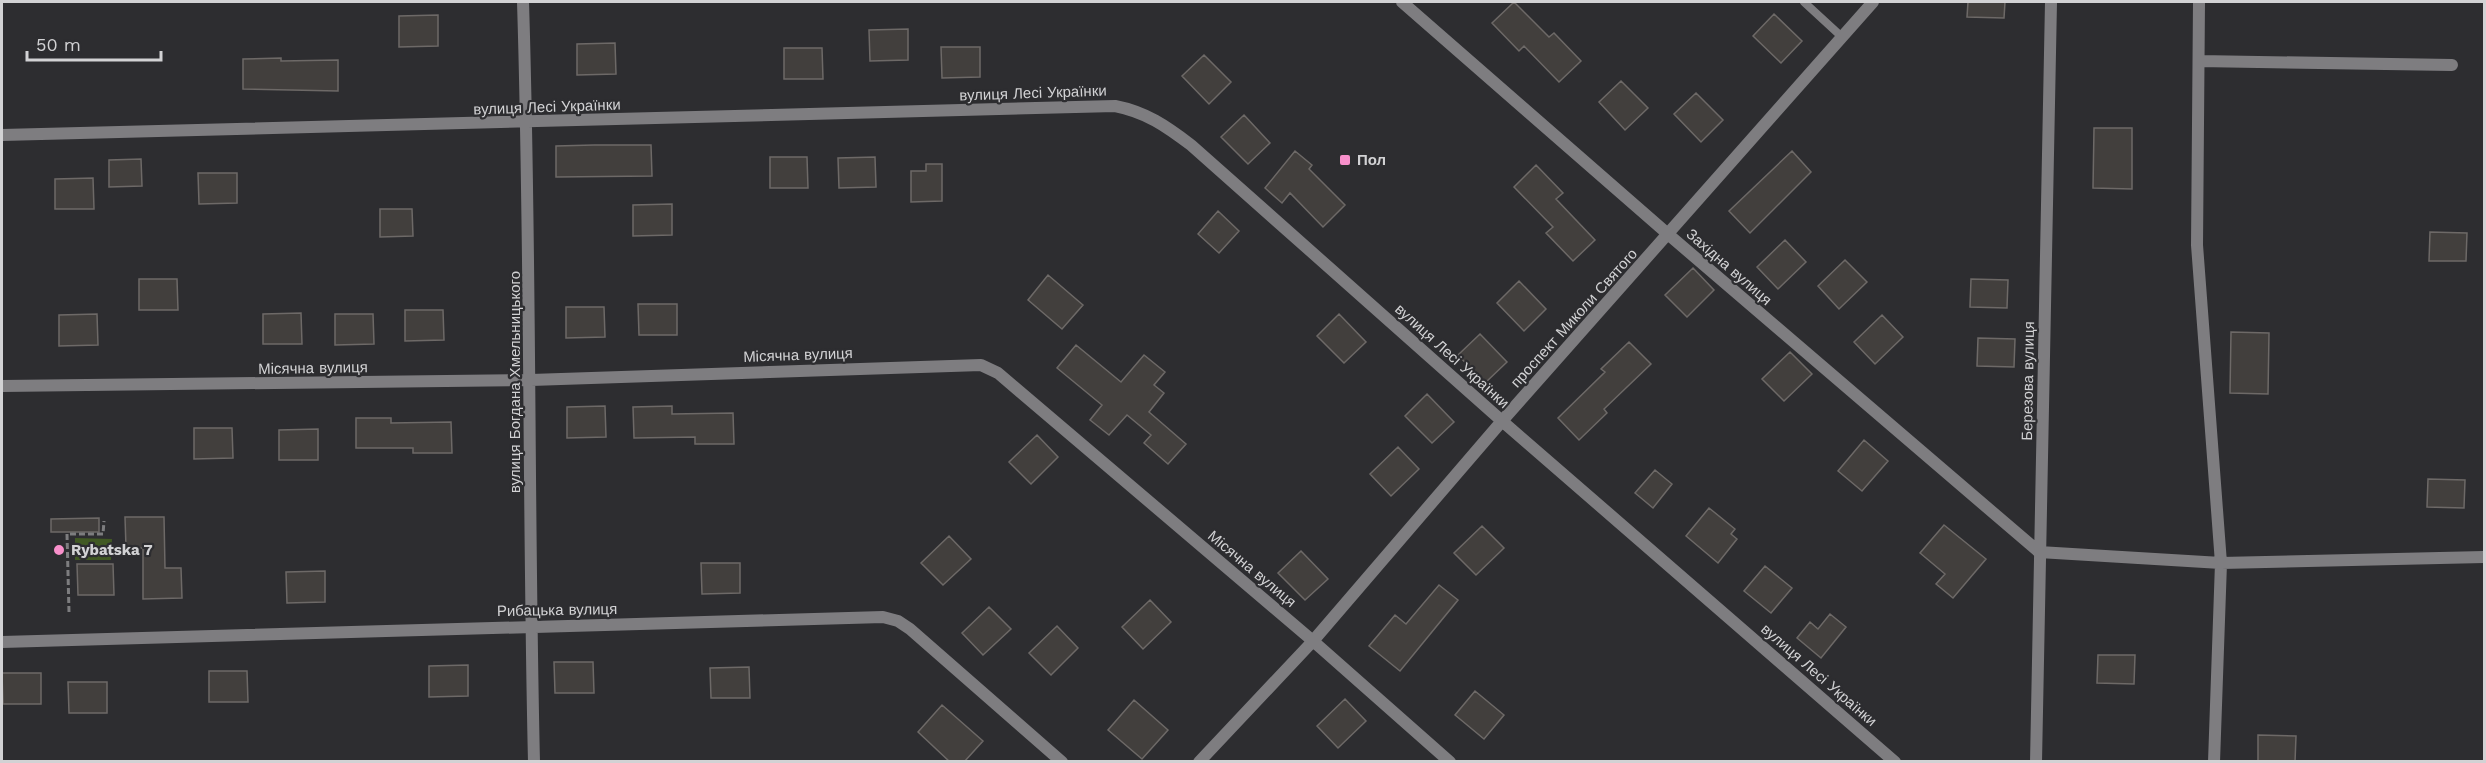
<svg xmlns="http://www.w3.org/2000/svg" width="2486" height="763" viewBox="0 0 2486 763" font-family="'Work Sans',sans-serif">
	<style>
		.green { fill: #415923 }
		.building { fill: #423f3d; stroke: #6d6967; stroke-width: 1.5 }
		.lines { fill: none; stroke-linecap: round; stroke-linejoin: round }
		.path { stroke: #7d7d7f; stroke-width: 3; stroke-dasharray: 6 3; stroke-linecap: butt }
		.lane { stroke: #7e7d80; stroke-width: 8 }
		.street { stroke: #7e7d80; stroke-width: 12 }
		.poi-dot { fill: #f890cb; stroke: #2d2d30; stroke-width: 2 }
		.labels { text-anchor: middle; stroke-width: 4.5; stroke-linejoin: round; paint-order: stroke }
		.street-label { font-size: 15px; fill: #d2d2d4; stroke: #2d2d30 }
		.poi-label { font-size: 15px; font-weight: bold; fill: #d2d2d4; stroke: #2d2d30; text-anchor: start }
	</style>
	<rect width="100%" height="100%" fill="#2d2d30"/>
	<path class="green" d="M75,538L112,539L111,560H75Z"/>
	<path class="building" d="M1514,2L1549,37L1554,33L1581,61L1559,82L1524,46L1519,51L1492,23Z
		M1968,2H2005L2004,18L1967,17Z
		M1774,14L1802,41L1781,63L1753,36Z
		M438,15V46L399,47V16Z
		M908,29V60L870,61L869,30Z
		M615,43L616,74L577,75V44Z
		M941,47H980V77L942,78Z
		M784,48H822L823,79H784Z
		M1204,55L1231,82L1209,104L1182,76Z
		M281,58V61L338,60V91L243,89V59Z
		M1621,81L1648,108L1625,130L1599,102Z
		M1696,93L1723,120L1701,142L1674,114Z
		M1244,115L1270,143L1248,164L1221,137Z
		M2094,128H2132V189L2093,188Z
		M594,145H651L652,176L556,177V146Z
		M1295,151L1312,165L1309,169L1345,205L1323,227L1290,193L1282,203L1265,188Z
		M1792,151L1811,172L1750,233L1729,211Z
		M770,157H807L808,188H770Z
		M875,157L876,187L839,188L838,158Z
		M141,159L142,186L109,187V160Z
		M926,164H942V201L911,202V171H926Z
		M1536,165L1563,193L1556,199L1595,240L1573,261L1546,233L1553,227L1514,187Z
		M198,173H237V203L199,204Z
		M93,178L94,209H55V179Z
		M672,204V235L633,236V205Z
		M380,209H412L413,236L380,237Z
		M1218,211L1239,231L1219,253L1198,234Z
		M2430,232L2467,233L2466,261H2429Z
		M1785,240L1806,262L1778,289L1757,267Z
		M1845,260L1867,282L1839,309L1818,286Z
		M1693,268L1714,290L1687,317L1665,295Z
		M1048,275L1083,305L1062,329L1028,300Z
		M139,279H177L178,310H139Z
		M1971,279L2008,280L2007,308L1970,307Z
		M1519,281L1546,309L1524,331L1497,303Z
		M638,304H677V335H639Z
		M566,307H604L605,337L566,338Z
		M405,310H443L444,340L405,341Z
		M301,313L302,344H263V314Z
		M97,314L98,345L59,346V315Z
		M335,314H373L374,344L335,345Z
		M1339,314L1366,342L1344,363L1317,336Z
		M1882,315L1903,337L1875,364L1854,342Z
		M2231,332L2269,333L2268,394L2230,393Z
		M1480,334L1507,362L1485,383L1458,355Z
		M1978,338L2015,339L2014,367L1977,366Z
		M1629,342L1651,364L1604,409L1607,413L1579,440L1558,418L1605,372L1601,369Z
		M1076,345L1121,382L1144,355L1165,372L1154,385L1164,393L1149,412L1186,444L1168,464L1144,443L1151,435L1127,415L1109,435L1090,420L1102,405L1057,368Z
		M1790,352L1812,374L1784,401L1762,379Z
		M1427,394L1454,422L1432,443L1405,416Z
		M605,406L606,437L567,438V407Z
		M672,406V414L733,413L734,444H695V437L634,438L633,407Z
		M356,418H391V423L451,422L452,453H413V448H356Z
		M194,428H232L233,458L194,459Z
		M318,429V460H279V430Z
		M1037,435L1058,457L1031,484L1009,462Z
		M1864,440L1888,461L1862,491L1838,471Z
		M1398,447L1419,469L1391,496L1370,474Z
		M1655,470L1672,484L1653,508L1635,493Z
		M2428,479L2465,480L2464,508L2427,507Z
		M1709,508L1735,529L1731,534L1737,539L1718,563L1686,536Z
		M125,517H164L165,568H181L182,598L143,599V548H126Z
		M99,518V532H51V519Z
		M1944,525L1986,559L1953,598L1936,584L1945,574L1920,553Z
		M1482,526L1504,548L1476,575L1454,553Z
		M949,536L971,559L943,585L921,563Z
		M1301,551L1328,579L1305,600L1278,573Z
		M701,563H740V593L702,594Z
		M77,564H113L114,595H78Z
		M1765,566L1792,588L1771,613L1744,591Z
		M325,571V602L287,603L286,572Z
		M1439,585L1458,600L1400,671L1369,646L1395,615L1406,624Z
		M1150,600L1171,622L1143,649L1122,627Z
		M989,607L1011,629L983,655L962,633Z
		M1830,614L1846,627L1821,658L1797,638L1810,622L1818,629Z
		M1057,626L1078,648L1051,675L1029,653Z
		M2098,655H2135L2134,684L2097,683Z
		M554,662H593L594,693H555Z
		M468,665V696L429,697V666Z
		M749,667L750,698H711L710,668Z
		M209,671H247L248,702H209Z
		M2,673H41V704H3Z
		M68,682H107V713H69Z
		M1475,691L1504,715L1484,739L1455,715Z
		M1345,699L1366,721L1338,748L1317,726Z
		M1134,700L1168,730L1142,759L1108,730Z
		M942,705L983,741L964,762H950L918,732Z
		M2258,735L2296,736L2295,762H2258Z"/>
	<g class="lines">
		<path class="path" d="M69,612L67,534H103L104,521"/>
		<path class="lane" d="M1804,2L1842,37"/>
		<path class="street" d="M523,2C531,255 528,508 534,762
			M1402,2L1669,235L2039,552L2221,563L2484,557
			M2199,2L2197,245L2221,563L2214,762
			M2199,61L2452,65
			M2,135L1115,106C1146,112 1166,126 1191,145L1502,421L1895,762
			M2,386L531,380L981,365L998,373L1313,641L1450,762
			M2,642L883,617L898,621L910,629L1062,762
			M1199,762L1313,641L1502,421L1873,2
			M2036,762L2051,2"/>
	</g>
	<g class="poi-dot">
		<rect x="1339" y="154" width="12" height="12" rx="3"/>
		<circle cx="59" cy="550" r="6"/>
	</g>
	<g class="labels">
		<g class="street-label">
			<text transform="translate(1033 93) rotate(-2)" y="5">вулиця Лесі Українки</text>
			<text transform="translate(547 107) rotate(-2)" y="5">вулиця Лесі Українки</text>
			<text transform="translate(1729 267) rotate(41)" y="5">Західна вулиця</text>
			<text transform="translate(1574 318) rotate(-48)" y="5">проспект Миколи Святого</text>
			<text transform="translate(798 355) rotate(-2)" y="5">Місячна вулиця</text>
			<text transform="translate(1452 356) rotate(42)" y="5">вулиця Лесі Українки</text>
			<text transform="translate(313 368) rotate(-1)" y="5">Місячна вулиця</text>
			<text transform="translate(2028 381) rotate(-89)" y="5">Березова вулиця</text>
			<text transform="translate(515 382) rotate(-90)" y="5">вулиця Богдана Хмельницького</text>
			<text transform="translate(1252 569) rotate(40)" y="5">Місячна вулиця</text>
			<text transform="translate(557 610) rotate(-1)" y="5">Рибацька вулиця</text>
			<text transform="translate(1819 675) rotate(41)" y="5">вулиця Лесі Українки</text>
		</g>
		<g class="poi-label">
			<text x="1357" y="165">Пол</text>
			<text x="71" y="555">Rybatska 7</text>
		</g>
	</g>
	<rect width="2486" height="763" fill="none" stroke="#d2d2d4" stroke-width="6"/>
	<path d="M27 51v9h134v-9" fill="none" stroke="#d2d2d4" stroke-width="3"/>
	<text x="36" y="51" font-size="18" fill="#d2d2d4" stroke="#2d2d30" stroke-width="4.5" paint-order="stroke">50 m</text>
</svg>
